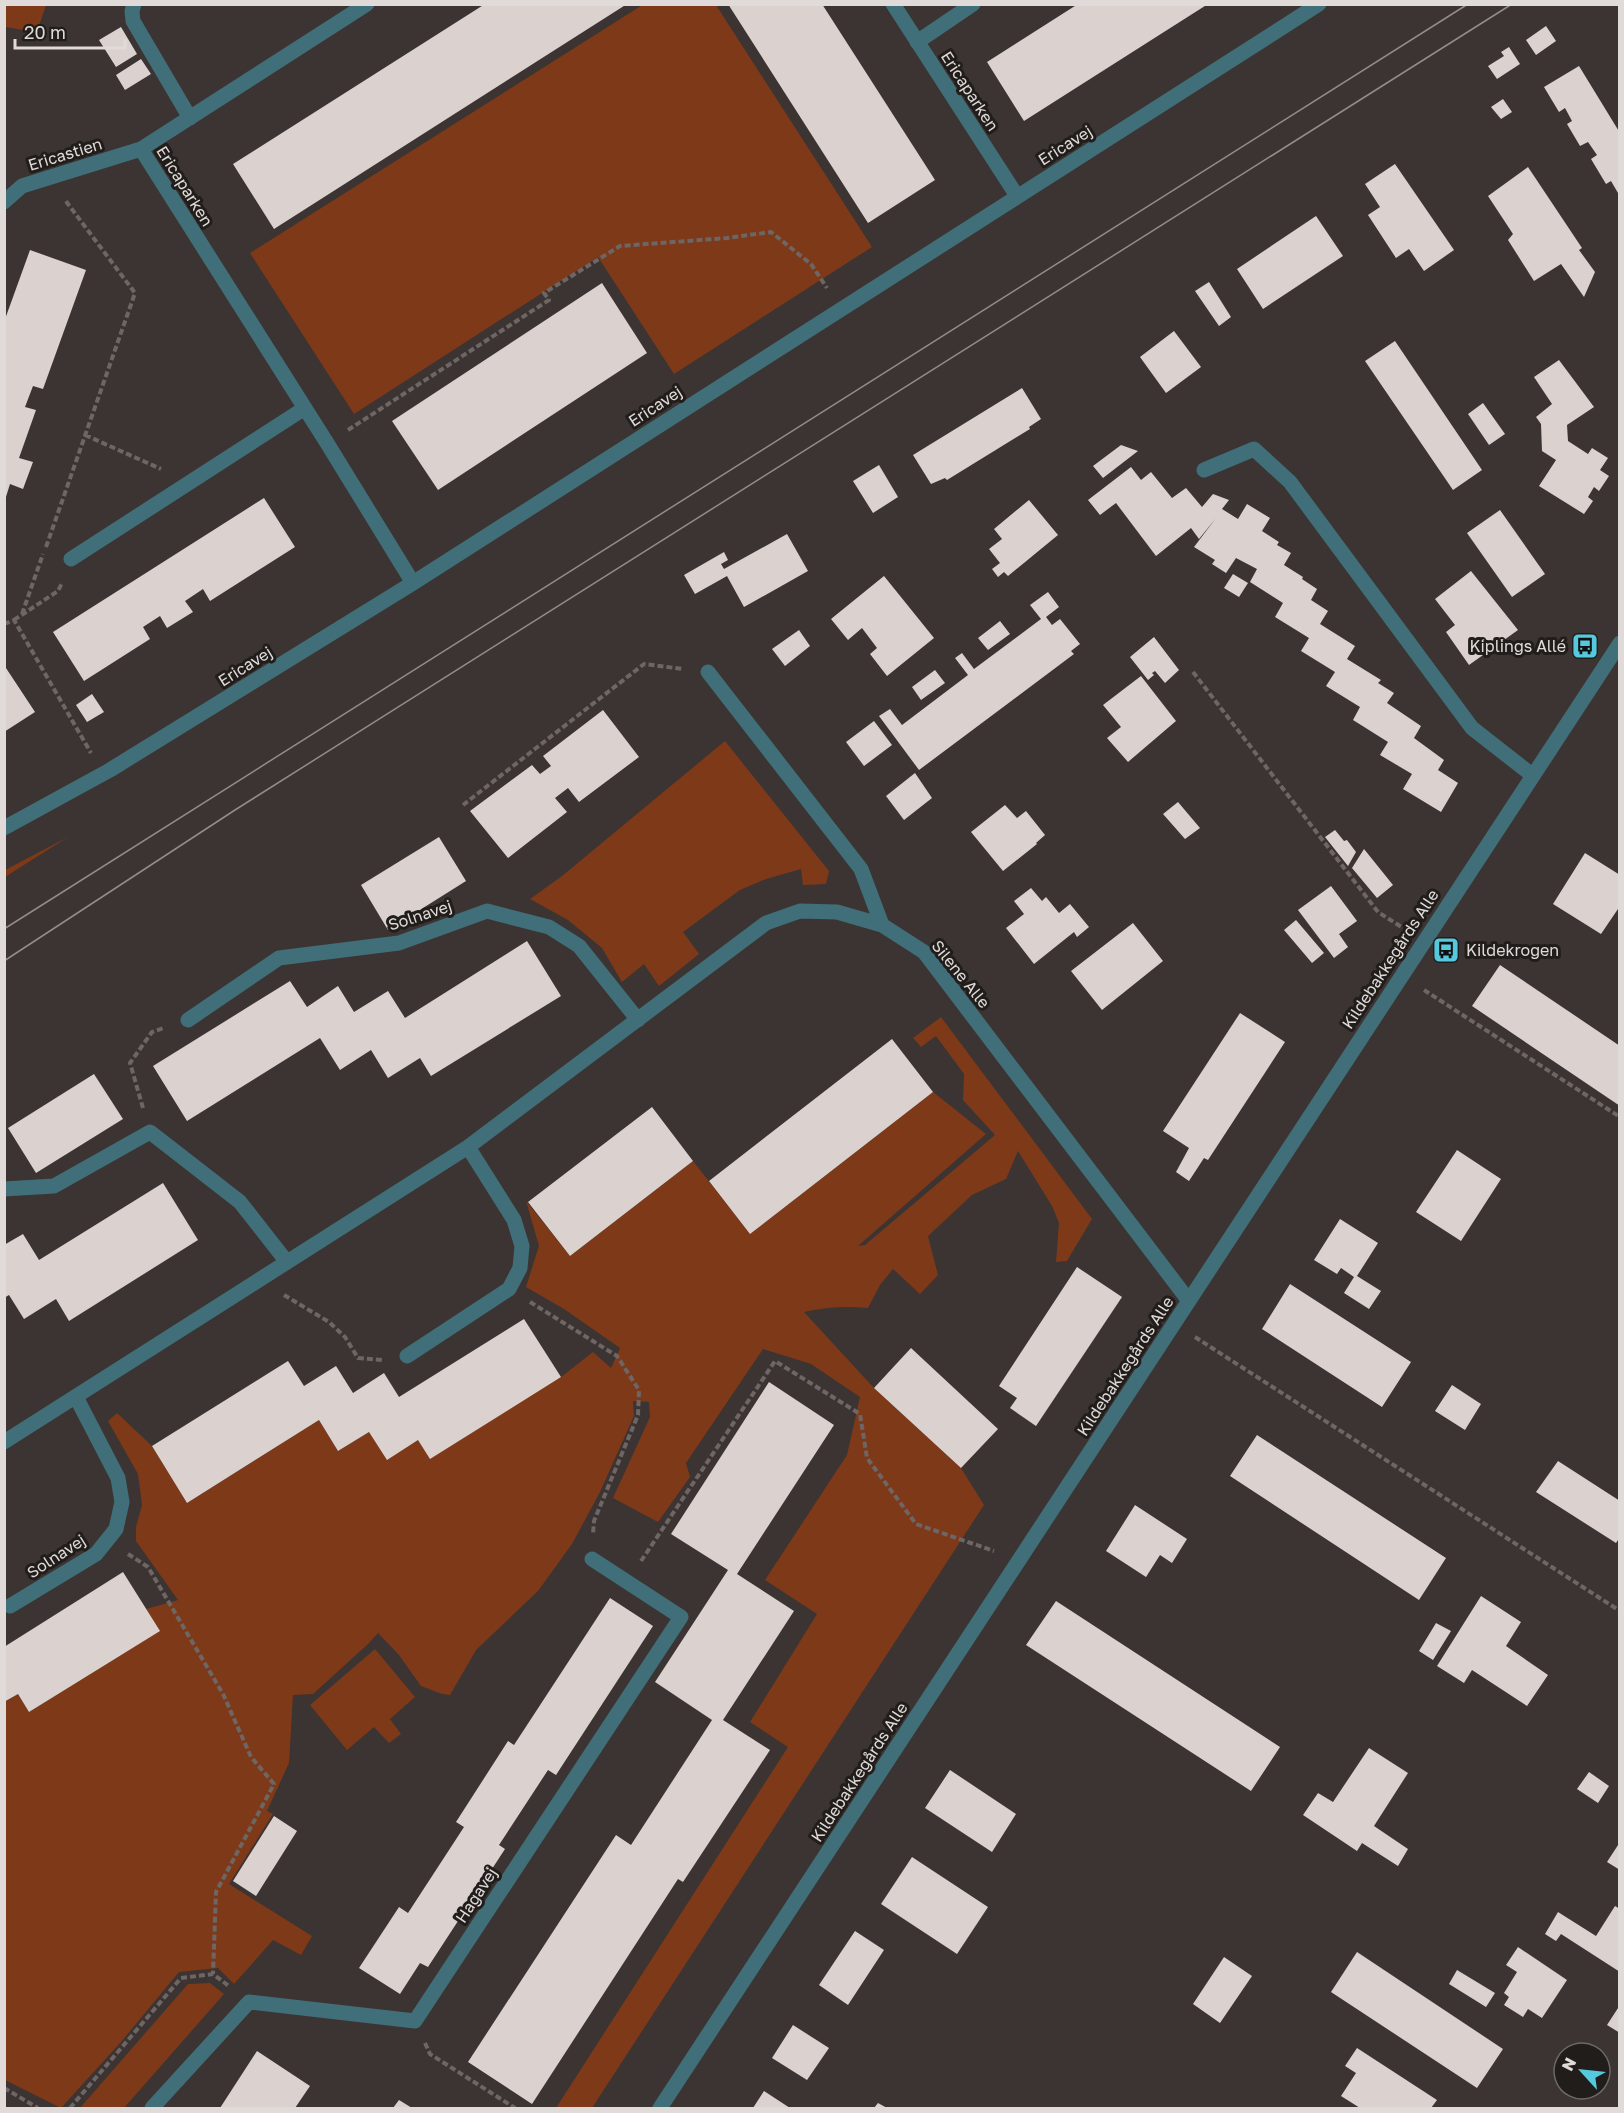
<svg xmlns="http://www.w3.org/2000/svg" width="1624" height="2113" viewBox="0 0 1624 2113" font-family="'Golos Text',sans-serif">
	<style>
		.green { fill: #7e3918 }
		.building { fill: #dbd2cf }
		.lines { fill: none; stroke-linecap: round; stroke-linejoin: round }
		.path { stroke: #6d6664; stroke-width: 4; stroke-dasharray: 6 3; stroke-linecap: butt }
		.minor { stroke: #406f79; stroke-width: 15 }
		.tram { stroke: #928c8a; stroke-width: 1.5 }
		.labels { text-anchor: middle; stroke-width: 6; stroke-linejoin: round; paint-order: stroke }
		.street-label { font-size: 16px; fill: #e0dbd9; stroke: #201d1b }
		.poi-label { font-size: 16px; fill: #e0dbd9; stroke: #201d1b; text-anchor: end }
	</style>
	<rect width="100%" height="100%" fill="#3b3432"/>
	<path class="green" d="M644,4L716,5L872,247L674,374L598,257L354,414L250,253Z
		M4,5H46L37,32L5,27Z
		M725,741L829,871L826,884L803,885L801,869L766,879L740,890L683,932L699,954L659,986L644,964L622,982L602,948L568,920L530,899L562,876Z
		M68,837L5,877V870Z
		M941,1017L1092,1219L1067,1261L1056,1262L1059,1223L1052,1206L1018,1151L1006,1179L972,1195L928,1236L938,1275L920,1294L893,1269L880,1285L868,1308C846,1306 826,1307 804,1312L874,1388L961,1468L984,1505L592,2108H556L788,1747L750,1722L817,1614L765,1580L847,1455L860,1397L811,1364L763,1349L686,1463L690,1477L658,1522L613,1498L650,1417L649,1402L633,1401L634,1416L600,1492L572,1544L538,1591L476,1650L450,1695L442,1694L421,1686L399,1655L378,1633L368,1644L313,1694L293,1695L289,1763L267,1811L273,1814L229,1884L312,1936L301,1955L273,1940L234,1984L218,1968L179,1972L121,2042L61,2108L5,2080V1702L18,1694L29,1712L159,1631L146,1609L178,1600L136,1541V1527L142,1505L138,1474L108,1421L117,1413L152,1446L187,1503L319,1420L338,1451L369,1432L387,1459L418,1440L561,1377L593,1352L611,1368L620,1348L564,1309L526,1287L539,1246L526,1201L570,1256L693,1161L750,1234L933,1092L986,1134L858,1246L865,1245L995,1135L963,1100L964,1074L936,1036L921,1047L913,1038Z
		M375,1649L415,1697L390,1719L401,1734L389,1743L374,1727L347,1750L310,1705Z
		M210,1983L224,1994L124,2108H80L188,1984Z"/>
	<path class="building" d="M485,4H627L274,229L233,164Z
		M728,4H822L935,180L868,223Z
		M1078,4H1208L1024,121L987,62Z
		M1546,26L1556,41L1536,55L1526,40Z
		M121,27L137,54L116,67L99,40Z
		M1509,47L1520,64L1497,79L1488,66L1504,56L1501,52Z
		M141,59L151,74L125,90L116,75Z
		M1579,66L1620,133V192L1618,193L1611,181L1606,184L1591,159L1597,155L1588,142L1580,146L1567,124L1572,121L1565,108L1559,112L1544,87Z
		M1503,99L1512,112L1501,119L1491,107Z
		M1395,164L1454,250L1424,271L1409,249L1396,258L1368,215L1380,207L1365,184Z
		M1528,167L1582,248L1579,250L1595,272L1584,297L1561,264L1534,281L1508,240L1513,234L1488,196Z
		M1316,216L1343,256L1263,309L1237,269Z
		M30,250L86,270L43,389L33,386L25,407L36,410L19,458L33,462L23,489L10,484L5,500L4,322Z
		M1209,282L1231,317L1219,326L1195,291Z
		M602,283L647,353L438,490L392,421Z
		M1174,331L1201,367L1166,393L1140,357Z
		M1395,341L1482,470L1453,490L1365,361Z
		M1559,360L1594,407L1567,425L1568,441L1588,454L1592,448L1608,458L1600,470L1609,476L1599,491L1594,487L1588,497L1593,501L1584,514L1539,486L1556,460L1542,451L1541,424L1536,417L1552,404L1534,377Z
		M1022,388L1041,419L1029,427L1030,429L947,480L945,478L931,484L913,455Z
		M1483,403L1505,434L1489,445L1468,414Z
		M1121,445L1138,451L1103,478L1093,466Z
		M879,465L898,497L873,513L853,481Z
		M1131,467L1141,480L1151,472L1172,498L1186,488L1202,507L1213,494L1229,500L1222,509L1238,519L1247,504L1270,518L1262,531L1279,542L1277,545L1291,553L1284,565L1303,577L1302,579L1317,589L1311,600L1328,611L1320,624L1355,646L1347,659L1381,680L1378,683L1394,693L1387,703L1421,726L1414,738L1444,760L1438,770L1458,783L1441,812L1403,789L1412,774L1380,755L1388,742L1353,720L1360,707L1326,686L1335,672L1301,651L1309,638L1275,617L1283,603L1250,582L1257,569L1236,558L1226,573L1212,564L1215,560L1194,547L1216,518L1199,539L1191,528L1156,556L1116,503L1100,515L1088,500Z
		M264,498L295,547L210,601L203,589L185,601L193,612L167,628L160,616L143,627L150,639L84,681L53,632Z
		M1029,500L1058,535L1008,576L1004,572L998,577L992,569L1000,563L989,549L1002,539L994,529Z
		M1500,510L1545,574L1512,597L1467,533Z
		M787,534L808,571L744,607L727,576L695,594L684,575L724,552L728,560L721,564L724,569Z
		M1471,571L1518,630L1469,665L1446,632L1455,625L1435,599Z
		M1233,574L1248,583L1239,597L1224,588Z
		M884,576L934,638L887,676L870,654L877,648L862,628L848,640L831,619Z
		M1048,592L1059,607L1046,617L1052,625L1060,619L1080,644L1071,651L1074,654L919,770L879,716L890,709L902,725L968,675L955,658L962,653L974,669L1041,619L1030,605Z
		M1000,621L1010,634L988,650L978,638Z
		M799,630L810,646L785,666L772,649Z
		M1154,637L1179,670L1165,683L1155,671L1152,673L1154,675L1148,680L1130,657Z
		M4,665L35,712L4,732Z
		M935,670L945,683L921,700L912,687Z
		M1141,676L1176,721L1128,762L1107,738L1121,727L1103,705Z
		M92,694L104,712L87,722L76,705Z
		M603,710L639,757L579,802L568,788L555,798L567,812L508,858L470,811L532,765L540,774L551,766L543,756Z
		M874,721L892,745L864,766L846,742Z
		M915,773L932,798L904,820L886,796Z
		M1178,802L1200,828L1185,839L1163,814Z
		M1005,805L1017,818L1026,811L1045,835L1036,843L1037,844L1003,871L971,832Z
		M1335,830L1344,841L1347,840L1356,852L1348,866L1325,837Z
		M439,837L466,881L388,930L361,885Z
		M1364,849L1393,885L1377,898L1352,868Z
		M1585,853L1620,875V906L1601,934L1553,904Z
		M1331,886L1357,921L1339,934L1348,947L1334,958L1298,910Z
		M1031,888L1042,901L1046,897L1059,913L1070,904L1089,927L1077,937L1074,932L1034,964L1006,928L1024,914L1014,901Z
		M1296,920L1324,953L1312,963L1284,930Z
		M1133,923L1163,961L1102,1010L1071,971Z
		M527,941L561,996L431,1076L420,1058L388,1078L371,1050L340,1070L320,1038L187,1121L153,1066L290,981L307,1007L338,986L354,1012L388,991L405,1018Z
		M1500,965L1620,1046V1106L1472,1006Z
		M1240,1013L1285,1042L1208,1160L1204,1158L1189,1181L1176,1172L1189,1148L1163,1131Z
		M892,1039L933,1092L750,1234L709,1181Z
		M94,1074L123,1119L36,1173L8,1128Z
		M652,1107L693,1161L570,1256L528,1202Z
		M1457,1150L1501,1179L1461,1241L1416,1212Z
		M163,1183L198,1240L69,1321L56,1299L24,1319L9,1295L4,1298V1245L23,1234L39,1260Z
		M1340,1219L1378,1243L1357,1276L1381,1291L1369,1309L1344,1293L1354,1277L1341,1268L1337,1274L1314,1260Z
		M1077,1267L1122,1297L1036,1426L1010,1408L1017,1398L999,1386Z
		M1290,1284L1411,1362L1382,1407L1262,1329Z
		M524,1319L561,1377L430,1459L418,1440L387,1460L369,1432L338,1451L319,1420L187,1503L152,1446L288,1361L304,1386L336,1366L353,1393L384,1373L399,1397Z
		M911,1348L998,1429L961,1468L874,1388Z
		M769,1382L834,1425L737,1574L794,1611L723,1720L770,1750L683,1882L678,1879L532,2104L468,2062L616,1835L631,1845L712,1720L655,1682L728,1570L671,1534Z
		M1452,1385L1481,1404L1465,1430L1435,1411Z
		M1257,1435L1446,1558L1419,1600L1230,1476Z
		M1558,1461L1620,1501V1537L1616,1543L1536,1492Z
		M1135,1505L1187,1539L1172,1563L1160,1555L1146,1577L1106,1551Z
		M123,1572L160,1631L29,1712L18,1694L4,1702V1647Z
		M1481,1596L1521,1622L1506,1646L1548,1675L1527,1706L1472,1670L1464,1683L1437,1666Z
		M610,1598L653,1626L556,1775L548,1770L499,1845L505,1849L428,1967L420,1963L400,1994L359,1968L399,1907L408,1913L464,1827L456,1822L508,1741L514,1745Z
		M1056,1601L1280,1747L1251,1791L1026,1645Z
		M1436,1623L1451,1631L1433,1660L1419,1651Z
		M1369,1748L1408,1773L1374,1826L1408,1849L1398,1866L1362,1843L1357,1851L1303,1815L1318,1793L1333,1802Z
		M950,1770L1016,1814L992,1852L925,1808Z
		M1589,1772L1609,1786L1598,1803L1577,1789Z
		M274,1816L297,1831L256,1896L233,1881Z
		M1620,1842V1870L1607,1862Z
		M912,1857L988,1907L957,1954L881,1904Z
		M1615,1906L1620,1909V1972L1561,1934L1556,1941L1545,1934L1558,1912L1596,1936Z
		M855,1931L884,1950L848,2005L819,1985Z
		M1518,1947L1567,1980L1542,2018L1528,2009L1523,2017L1504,2005L1509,1997L1504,1993L1517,1972L1506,1965Z
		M1357,1952L1503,2049L1477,2088L1331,1992Z
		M1224,1957L1252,1976L1220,2023L1193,2004Z
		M1457,1970L1495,1993L1486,2007L1449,1984Z
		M1620,2005V2033L1607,2025Z
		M793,2025L829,2048L807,2080L772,2058Z
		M1357,2048L1437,2100L1431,2108H1360L1341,2096L1356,2073L1345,2066Z
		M257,2051L310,2086L295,2108H220Z
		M764,2091L790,2108H753Z
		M399,2100L412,2108H393Z
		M878,2103L887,2108H874Z"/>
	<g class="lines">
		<path class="path" d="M348,430L549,300L544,293L620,246L727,238L771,232L811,264L827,288
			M85,435L161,469
			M46,547L135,293L65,200
			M22,614L43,554
			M14,620L58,591L62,583
			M4,624L14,620L91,753
			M1193,672L1378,912L1403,928
			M463,805L644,664L683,669
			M1424,990L1620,1117
			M143,1108L130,1063L152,1032L164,1028
			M284,1295L329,1322L345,1337L358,1358L383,1360
			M530,1302L617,1356L639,1390L638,1415L594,1521L593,1534
			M1195,1337L1620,1611
			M128,1554L148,1567L223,1694L251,1757L274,1784L216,1892L213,1974
			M641,1561L775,1361L860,1414L867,1458L916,1524L994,1551
			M425,2043L430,2054L515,2108
			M4,2088L38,2108
			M70,2108L181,1978L213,1974L230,1987"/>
		<path class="minor" d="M134,4L132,11L133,21L190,118
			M893,4L1017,196
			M917,42L973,4
			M141,149L327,443L413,583
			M4,202L22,186L141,149L367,4
			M1204,470L1254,449L1290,482L1472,728L1532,775
			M71,559L305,408
			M708,672L861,869L882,925L924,952L1189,1301
			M4,828L110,770L413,583L1319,4
			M188,1020L279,958L399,943L487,911L549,927L579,946L638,1020
			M4,1189L54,1186L150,1132L240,1202L287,1262
			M407,1356L509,1289L520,1268L522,1246L514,1220L468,1147
			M4,1442L468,1147L766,923L800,911L837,912L882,925
			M10,1606L96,1554L116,1529L122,1502L118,1478L76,1397
			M152,2108L249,2002L415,2021L681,1617L592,1559
			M660,2108L1620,643"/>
		<path class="tram" d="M4,929L1468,4
			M4,961L235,810L1512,4"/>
	</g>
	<defs>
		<symbol id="bus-square" viewBox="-11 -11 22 22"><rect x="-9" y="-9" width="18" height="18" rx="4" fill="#55cadf" stroke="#201d1b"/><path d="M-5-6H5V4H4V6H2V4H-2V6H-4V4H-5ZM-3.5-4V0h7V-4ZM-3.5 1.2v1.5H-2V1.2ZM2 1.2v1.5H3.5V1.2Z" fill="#111"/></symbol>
	</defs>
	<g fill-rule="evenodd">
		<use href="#bus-square" x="1570" y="631" width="30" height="30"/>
		<use href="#bus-square" x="1431" y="935" width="30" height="30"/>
	</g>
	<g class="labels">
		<g class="street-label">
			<text transform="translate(970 91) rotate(57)" y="6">Ericaparken</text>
			<text transform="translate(1065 145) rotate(-32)" y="6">Ericavej</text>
			<text transform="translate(65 154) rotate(-17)" y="6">Ericastien</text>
			<text transform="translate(185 186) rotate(58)" y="6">Ericaparken</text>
			<text transform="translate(655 406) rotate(-33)" y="6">Ericavej</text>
			<text transform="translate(245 666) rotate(-32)" y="6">Ericavej</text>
			<text transform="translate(420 915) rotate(-18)" y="6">Solnavej</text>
			<text transform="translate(1390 959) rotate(-57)" y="6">Kildebakkegårds Alle</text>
			<text transform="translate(961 974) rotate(51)" y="6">Silene Alle</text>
			<text transform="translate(1125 1366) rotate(-57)" y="6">Kildebakkegårds Alle</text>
			<text transform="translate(56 1556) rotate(-33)" y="6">Solnavej</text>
			<text transform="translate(859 1772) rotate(-57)" y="6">Kildebakkegårds Alle</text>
			<text transform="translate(476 1895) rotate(-57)" y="6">Hagavej</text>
		</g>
		<g class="poi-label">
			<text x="1566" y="652">Kiplings Allé</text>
			<text x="1466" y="956" text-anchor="start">Kildekrogen</text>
		</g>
	</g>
	<rect width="1624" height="2113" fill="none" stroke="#e0dbd9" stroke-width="12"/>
	<g transform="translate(1582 2071) rotate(297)"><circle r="28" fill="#201d1b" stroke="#6d6967" stroke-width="1.5"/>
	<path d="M0-4.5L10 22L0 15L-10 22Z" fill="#55cadf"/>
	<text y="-9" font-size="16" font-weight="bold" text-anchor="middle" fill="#e0dbd9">N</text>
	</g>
	<path d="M15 39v9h110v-9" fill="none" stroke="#e0dbd9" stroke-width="3"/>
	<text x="24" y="39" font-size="18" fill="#e0dbd9" stroke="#201d1b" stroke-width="4.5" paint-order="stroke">20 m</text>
</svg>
